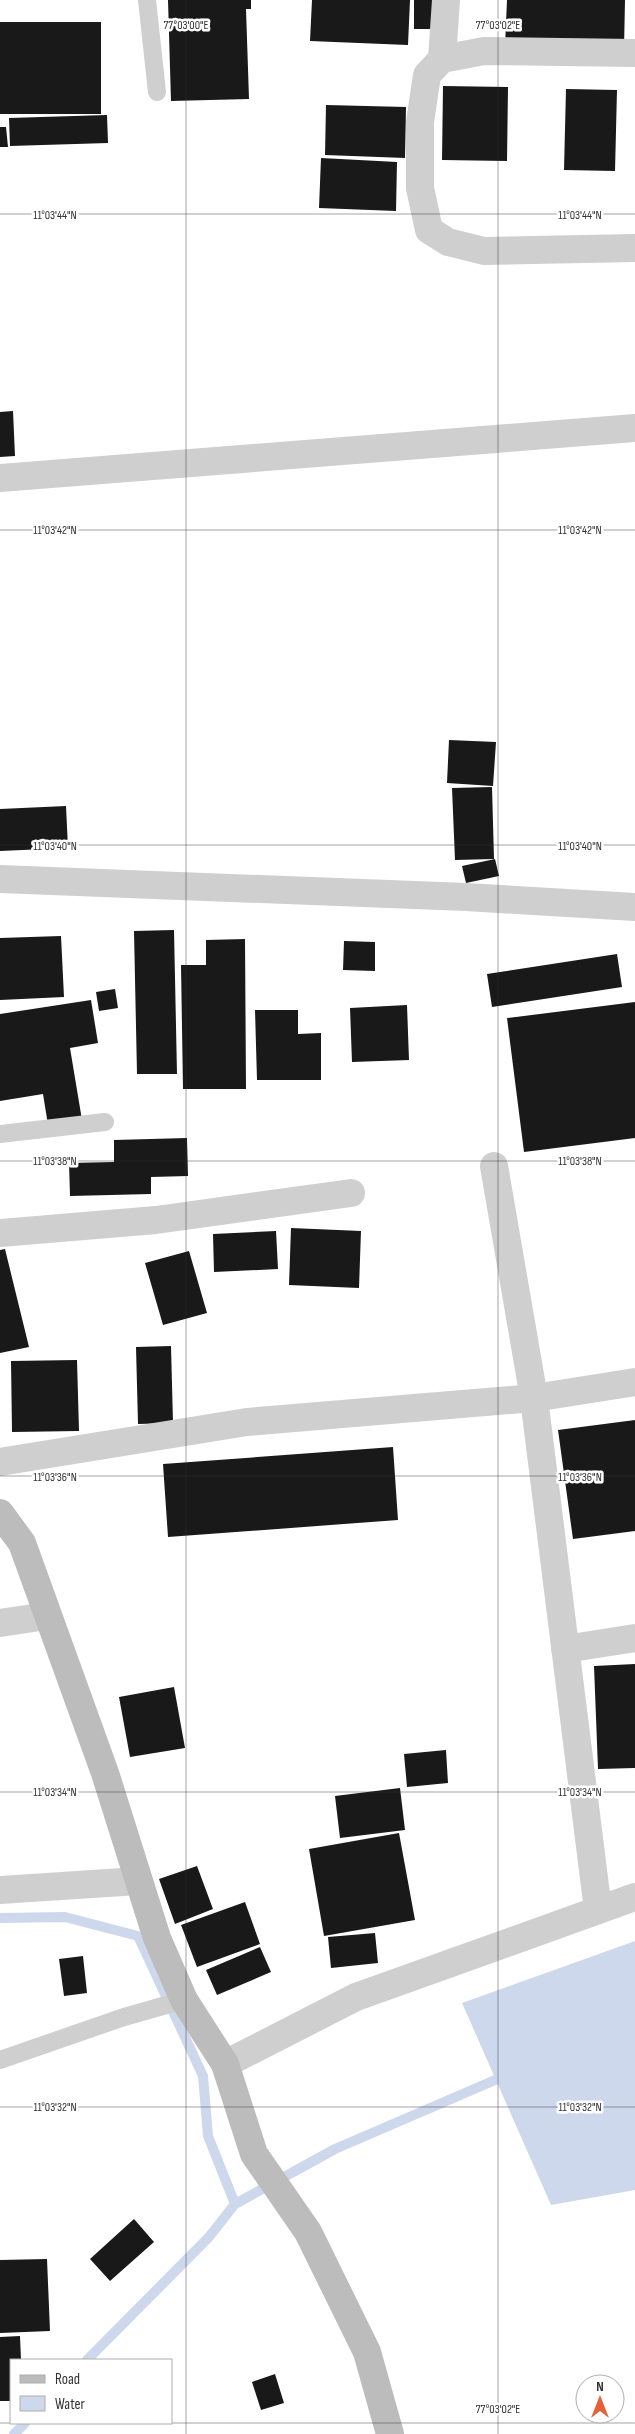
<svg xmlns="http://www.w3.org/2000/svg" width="635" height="2434" viewBox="0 0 635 2434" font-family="'Sofia Sans Condensed',sans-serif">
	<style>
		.water { fill: #ced8ed }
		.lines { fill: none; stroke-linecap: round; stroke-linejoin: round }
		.stream { stroke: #ced8ed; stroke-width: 10 }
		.building { fill: #191919 }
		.lane { stroke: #cfcfcf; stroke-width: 18 }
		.street { stroke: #cfcfcf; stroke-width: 28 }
		.secondary { stroke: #bcbcbc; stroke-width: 28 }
		.ticks { fill: none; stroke: #323232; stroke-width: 1; stroke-opacity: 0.45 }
		.ticks-label { font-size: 12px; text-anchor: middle; fill: #323232; stroke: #fff; stroke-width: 5; stroke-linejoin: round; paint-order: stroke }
	</style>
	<rect width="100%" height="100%" fill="#fff"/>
	<path class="water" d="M635,1941V2190L551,2205L462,2003Z"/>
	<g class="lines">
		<path class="stream" d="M0,1918L65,1917L138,1936L203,2076L208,2136L235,2204
			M87,2360L209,2237L235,2204L335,2149L509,2074
			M14,2434L25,2423"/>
	</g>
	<path class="building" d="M168,0H251V9H246L249,99L171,101Z
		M312,0H410L408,45L310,41Z
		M414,0H435V29H414Z
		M507,0H625L624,49L505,46Z
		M0,22H101V114H0Z
		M443,86L508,87L507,161L442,160Z
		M566,89L617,90L615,171L564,170Z
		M326,105L406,107L405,158L325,155Z
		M107,115L108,143L10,146L9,118Z
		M0,127H6L8,147H0Z
		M321,158L397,162L396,211L319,208Z
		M13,411L15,456L0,457V412Z
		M449,740L496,742L493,786L447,783Z
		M492,787L494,859L455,860L452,788Z
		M66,806L68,848L0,851V809Z
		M495,859L499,876L466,883L462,866Z
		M174,930L177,1074H137L134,931Z
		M61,936L64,997L0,1000V938Z
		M245,939L246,1089H183L181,965H206V940Z
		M344,941L375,942V971L343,970Z
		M617,954L622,987L492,1007L487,974Z
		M115,989L118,1008L99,1011L96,992Z
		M91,1000L98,1043L70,1048L82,1120L48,1125L43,1094L0,1101V1014Z
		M635,1002V1138L524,1152L507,1018Z
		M407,1005L409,1060L352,1062L350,1008Z
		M255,1010H298V1034L321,1033V1080H257Z
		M187,1138L188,1176L151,1177V1194L70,1196L69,1163L114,1162V1140Z
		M291,1228L361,1231L359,1288L289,1285Z
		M276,1231L278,1269L214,1272L213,1234Z
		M5,1249L29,1347L0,1353V1250Z
		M189,1251L207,1313L163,1325L145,1263Z
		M171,1346L173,1423L138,1424L136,1347Z
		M77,1360L79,1431L12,1432L11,1361Z
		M635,1420V1531L573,1539L558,1430Z
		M393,1447L398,1520L168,1537L163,1464Z
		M635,1664V1768L598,1769L594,1666Z
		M174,1687L185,1748L130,1757L119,1697Z
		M446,1750L448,1783L407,1787L404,1754Z
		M400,1788L405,1830L340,1838L335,1796Z
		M399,1833L415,1920L324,1936L309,1849Z
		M197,1866L213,1909L175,1924L159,1879Z
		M245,1902L260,1944L197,1967L181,1925Z
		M375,1933L378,1963L331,1968L328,1937Z
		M260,1947L271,1972L217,1995L206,1970Z
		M83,1956L87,1993L64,1996L59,1959Z
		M134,2219L154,2242L110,2281L90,2259Z
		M47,2259L50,2331L0,2333V2260Z
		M20,2336L21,2360H11V2401H0V2337Z
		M275,2374L284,2403L261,2410L252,2382Z"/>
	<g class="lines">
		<path class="lane" d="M147,0L157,92
			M0,1134L105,1122
			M0,2060L124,2017L184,2000"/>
		<path class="street" d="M635,53L484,51L442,59L427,75L420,122V188L429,230L448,242L484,251L635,248
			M442,59L446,0
			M0,478L635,428
			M0,879L466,897L635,907
			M0,1233L156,1220L351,1193
			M0,1462L247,1422L534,1398L494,1166
			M0,1623L47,1616
			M565,1649L635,1638
			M0,1890L138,1881
			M598,1910L534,1398L635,1382
			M225,2064L356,1997L635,1897"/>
		<path class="secondary" d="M0,1513L22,1543L105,1773L157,1938L184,2000L225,2064L254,2154L308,2232L367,2352L390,2434"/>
	</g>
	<path class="ticks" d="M186,0V2434M498,0V2434M0,214H635M0,530H635M0,845H635M0,1161H635M0,1476H635M0,1792H635M0,2107H635M0,2423H11M171,2423H635"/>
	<g class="ticks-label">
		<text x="186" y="29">77°03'00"E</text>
		<text x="498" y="29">77°03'02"E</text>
		<text x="55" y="219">11°03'44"N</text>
		<text x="580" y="219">11°03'44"N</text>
		<text x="55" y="534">11°03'42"N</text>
		<text x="580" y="534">11°03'42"N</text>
		<text x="55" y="850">11°03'40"N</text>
		<text x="580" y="850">11°03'40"N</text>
		<text x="55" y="1165">11°03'38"N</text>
		<text x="580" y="1165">11°03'38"N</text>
		<text x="55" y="1481">11°03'36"N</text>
		<text x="580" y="1481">11°03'36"N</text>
		<text x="55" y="1796">11°03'34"N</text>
		<text x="580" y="1796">11°03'34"N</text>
		<text x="55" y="2111">11°03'32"N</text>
		<text x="580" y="2111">11°03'32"N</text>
		<text x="498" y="2413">77°03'02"E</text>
	</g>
	<rect x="10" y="2359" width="162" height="65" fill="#ffffff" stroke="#adadad"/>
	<rect x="20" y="2375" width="25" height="8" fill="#bcbcbc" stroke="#adadad"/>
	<text x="55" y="2384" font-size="15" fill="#323232">Road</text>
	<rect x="20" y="2396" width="25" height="15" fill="#ced8ed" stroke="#adadad"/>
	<text x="55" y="2409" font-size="15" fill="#323232">Water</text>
	<g transform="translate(600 2399)"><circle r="24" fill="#ffffff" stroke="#adadad"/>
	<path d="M0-4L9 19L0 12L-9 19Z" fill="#e46139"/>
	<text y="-8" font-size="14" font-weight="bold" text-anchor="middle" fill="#323232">N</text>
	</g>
</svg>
